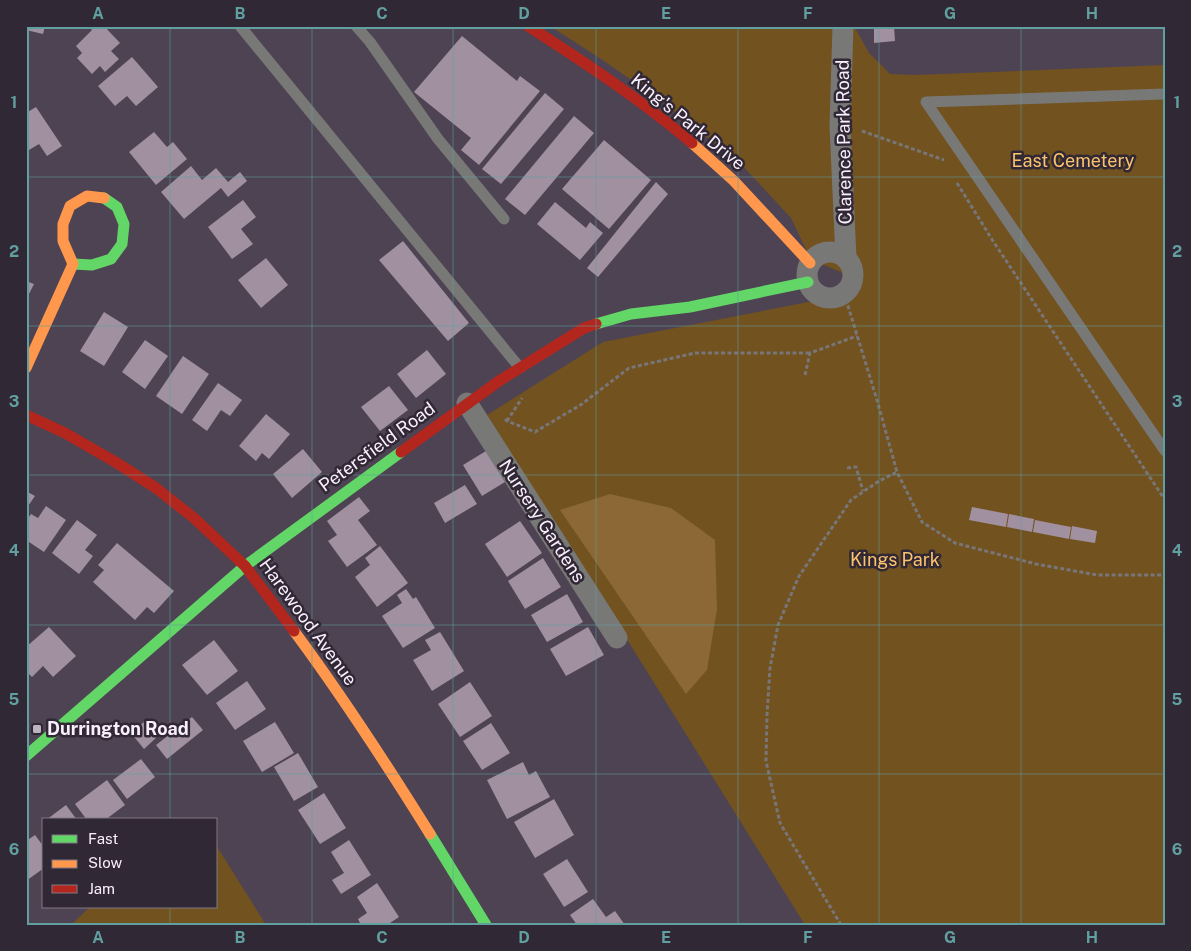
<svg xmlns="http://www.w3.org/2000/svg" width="1191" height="951" viewBox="0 0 1191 951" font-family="'Public Sans',sans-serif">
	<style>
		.green { fill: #72521f }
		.forest { fill: #8b6835 }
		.building { fill: #a190a0 }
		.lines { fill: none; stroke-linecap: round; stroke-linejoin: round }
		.path { stroke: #787679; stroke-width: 3; stroke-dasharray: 4 2.5; stroke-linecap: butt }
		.lane { stroke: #787877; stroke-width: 11 }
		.street { stroke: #787877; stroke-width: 21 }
		.fast { stroke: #63d668; stroke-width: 11 }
		.slow { stroke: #ff974d; stroke-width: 11 }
		.jam { stroke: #b3261e; stroke-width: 11 }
		.grid { fill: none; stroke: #61a0a0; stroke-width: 1; stroke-opacity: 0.55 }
		.poi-dot { fill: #bdb3c1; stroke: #312835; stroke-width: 2 }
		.labels { text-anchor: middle; stroke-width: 5; stroke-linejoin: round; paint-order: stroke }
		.street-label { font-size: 18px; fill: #f9effd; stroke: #312835 }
		.park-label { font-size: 18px; fill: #fbc26c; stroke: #312835 }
		.poi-label { font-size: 18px; font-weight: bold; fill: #f9effd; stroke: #312835; text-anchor: start }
		.neatline { fill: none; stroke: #61a0a0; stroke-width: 2 }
		.grid-label { font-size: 16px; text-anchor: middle; font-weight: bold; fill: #61a0a0 }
	</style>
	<rect width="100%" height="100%" fill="#4e4352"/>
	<path class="green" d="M550,26H854L869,53L890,74L916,75L1165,65V925H805L487,415L603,342L829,298L848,284L841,272L811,260L791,218L741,164L659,99L601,59Z
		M216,845L266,925H71L90,907H216Z"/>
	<path class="forest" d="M610,494L671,508L715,540L717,609L707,670L686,694L560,510Z"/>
	<path class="building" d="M26,26H45L43,34L26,30Z
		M88,26H104L120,43L111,51L119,59L105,72L100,66L92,74L77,58L82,53L76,46L92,30Z
		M874,26H894L895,41L874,43Z
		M462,36L517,81L520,76L540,91L479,165L461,150L471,138L414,92Z
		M132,57L158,87L136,106L127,96L115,106L98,86Z
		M545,93L564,109L501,184L482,169Z
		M36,107L62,146L47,156L39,144L29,150L26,146V113Z
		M574,116L594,133L525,215L505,199Z
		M154,132L167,147L173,142L187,159L156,185L129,152Z
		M604,140L651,180L609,229L562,189Z
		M191,166L202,180L216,168L228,182L240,172L247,181L228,197L221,188L184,219L161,192Z
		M656,182L668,194L598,277L587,268Z
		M243,200L256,217L241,229L253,244L232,259L208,227Z
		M555,202L586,228L590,222L603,233L580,260L537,224Z
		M403,241L469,323L448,341L379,260Z
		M266,258L288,285L261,308L238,280Z
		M26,281L34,284L26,300Z
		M104,312L128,327L104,366L80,351Z
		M145,340L168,356L145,389L122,372Z
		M427,350L446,374L416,398L397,374Z
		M183,356L209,374L182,414L156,396Z
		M218,383L242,400L230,416L221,410L207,431L192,420Z
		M389,386L408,410L380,431L361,407Z
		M266,414L290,434L269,459L262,453L256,461L239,446Z
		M303,449L322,472L292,498L273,474Z
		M486,451L505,482L482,496L463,465Z
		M465,485L477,504L445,523L434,503Z
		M26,491L35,496L26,509Z
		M359,497L370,511L358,520L377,545L347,567L328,541L337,535L327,521Z
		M46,506L66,520L44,552L26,540V521L31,514L38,518Z
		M972,507L1008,514L1006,527L969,520Z
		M1009,514L1034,519L1032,532L1007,527Z
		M77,520L97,535L85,550L93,556L79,574L52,553Z
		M1035,520L1071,527L1069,539L1033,532Z
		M520,521L542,553L507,577L485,544Z
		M1072,526L1097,531L1095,543L1070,539Z
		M117,543L174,591L154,613L147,607L135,620L93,582L104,570L98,565Z
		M380,546L408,583L377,607L355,577L370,565L365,558Z
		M543,558L561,587L525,609L508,581Z
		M406,589L413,599L416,597L435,628L403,648L382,616L402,603L397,595Z
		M567,594L583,622L547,642L531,615Z
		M49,627L76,656L53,677L43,666L32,677L26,671V647Z
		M588,627L604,655L566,676L550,649Z
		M440,632L464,671L432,691L413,660L431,650L425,640Z
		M214,640L238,671L207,695L182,665Z
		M247,681L266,709L235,730L216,703Z
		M470,682L492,716L460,737L438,704Z
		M192,717L203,730L167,759L156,745Z
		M144,722L157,737L144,749L131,733Z
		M275,722L294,753L262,772L243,741Z
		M491,723L510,753L482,770L463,741Z
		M298,753L318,787L294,801L274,767Z
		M141,759L155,777L127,799L113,780Z
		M523,762L529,775L536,771L550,797L507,819L487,780Z
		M107,780L125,805L105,820H87L75,804Z
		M324,793L346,828L320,844L298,810Z
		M554,799L574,835L535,858L514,822Z
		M66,805L77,820H46Z
		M35,835L44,847V868L26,881V841Z
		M349,840L371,875L341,894L332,880L344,873L331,852Z
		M567,859L588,892L564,907L543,874Z
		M377,883L399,917L387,925H361L358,919L367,913L357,897Z
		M593,899L606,917L615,911L625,925H577L570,915Z"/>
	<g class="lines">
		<path class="path" d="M862,131L944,160
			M957,183L993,241L1165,500
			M844,293L877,400L897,472L922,522L955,543L1036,564L1097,575H1165
			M805,375L810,353L857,336
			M505,419L507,421L535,432L582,404L629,368L695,353H810
			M507,421L522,398
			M847,468L856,467L863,491
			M841,925L780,823L766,761L767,715L770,668L778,625L799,576L851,500L879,481L897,472"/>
		<path class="lane" d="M240,26L520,368
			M356,26L370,42L438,139L504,219
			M1165,94L926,102L1165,451"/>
		<path class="street" d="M843,26L840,126L846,258
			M807 275a23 23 0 1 1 46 0a23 23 0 1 1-46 0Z
			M467,403L617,638"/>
		<path class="fast" d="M73,264L92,265L111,259L122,244L124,224L117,207L104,198
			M596,324L631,314L690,307L808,282
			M26,756L245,566L401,452
			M430,834L486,925"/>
		<path class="slow" d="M692,143L734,181L810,263
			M26,368L73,264L63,241V224L70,206L87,196L104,198
			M294,631C343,697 387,765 430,834"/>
		<path class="jam" d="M528,26C584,62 640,99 692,143
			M26,415L65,433L117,463L156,488L194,518L245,566L294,631
			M401,452L499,381L584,328L596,324"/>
	</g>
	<path class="grid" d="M170,26V820M312,26V925M453,26V925M596,26V925M738,26V925M879,26V925M1021,26V925M26,177H1165M26,326H1165M26,475H1165M26,625H1165M26,774H1165M170,907V925"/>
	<rect class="poi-dot" x="32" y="724" width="10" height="10" rx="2.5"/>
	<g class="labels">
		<g class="street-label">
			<text transform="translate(688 122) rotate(39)" y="6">King's Park Drive</text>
			<text transform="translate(844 142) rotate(-91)" y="6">Clarence Park Road</text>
			<text transform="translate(377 447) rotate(-36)" y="6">Petersfield Road</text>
			<text transform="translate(542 521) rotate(57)" y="6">Nursery Gardens</text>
			<text transform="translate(308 622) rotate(54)" y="6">Harewood Avenue</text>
		</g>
		<g class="park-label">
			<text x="1073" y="167">East Cemetery</text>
			<text x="895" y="566">Kings Park</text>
		</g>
		<g class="poi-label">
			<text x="47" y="735">Durrington Road</text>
		</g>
	</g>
	<rect width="1191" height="951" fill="none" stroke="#312835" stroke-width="55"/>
	<rect x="42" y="818" width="175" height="90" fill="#312835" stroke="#817885"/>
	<rect x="52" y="835" width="25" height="8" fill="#63d668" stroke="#817885"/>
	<text x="88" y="844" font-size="15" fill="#f9effd">Fast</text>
	<rect x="52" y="860" width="25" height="8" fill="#ff974d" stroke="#817885"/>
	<text x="88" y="868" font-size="15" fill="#f9effd">Slow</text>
	<rect x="52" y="885" width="25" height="8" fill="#b3261e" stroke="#817885"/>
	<text x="88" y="894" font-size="15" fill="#f9effd">Jam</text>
	<rect x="28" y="28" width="1136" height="896" class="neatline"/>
	<g class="grid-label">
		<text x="98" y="19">A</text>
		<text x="240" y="19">B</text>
		<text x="382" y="19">C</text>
		<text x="524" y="19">D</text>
		<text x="666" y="19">E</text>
		<text x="808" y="19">F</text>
		<text x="950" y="19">G</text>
		<text x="1092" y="19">H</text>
		<text x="14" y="108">1</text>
		<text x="1177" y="108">1</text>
		<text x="14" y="257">2</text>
		<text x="1177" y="257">2</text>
		<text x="14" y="407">3</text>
		<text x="1177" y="407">3</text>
		<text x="14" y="556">4</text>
		<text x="1177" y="556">4</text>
		<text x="14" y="705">5</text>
		<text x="1177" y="705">5</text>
		<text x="14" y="855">6</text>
		<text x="1177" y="855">6</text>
		<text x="98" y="943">A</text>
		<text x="240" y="943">B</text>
		<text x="382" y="943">C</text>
		<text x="524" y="943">D</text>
		<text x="666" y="943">E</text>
		<text x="808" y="943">F</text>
		<text x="950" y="943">G</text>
		<text x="1092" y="943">H</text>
	</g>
</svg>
